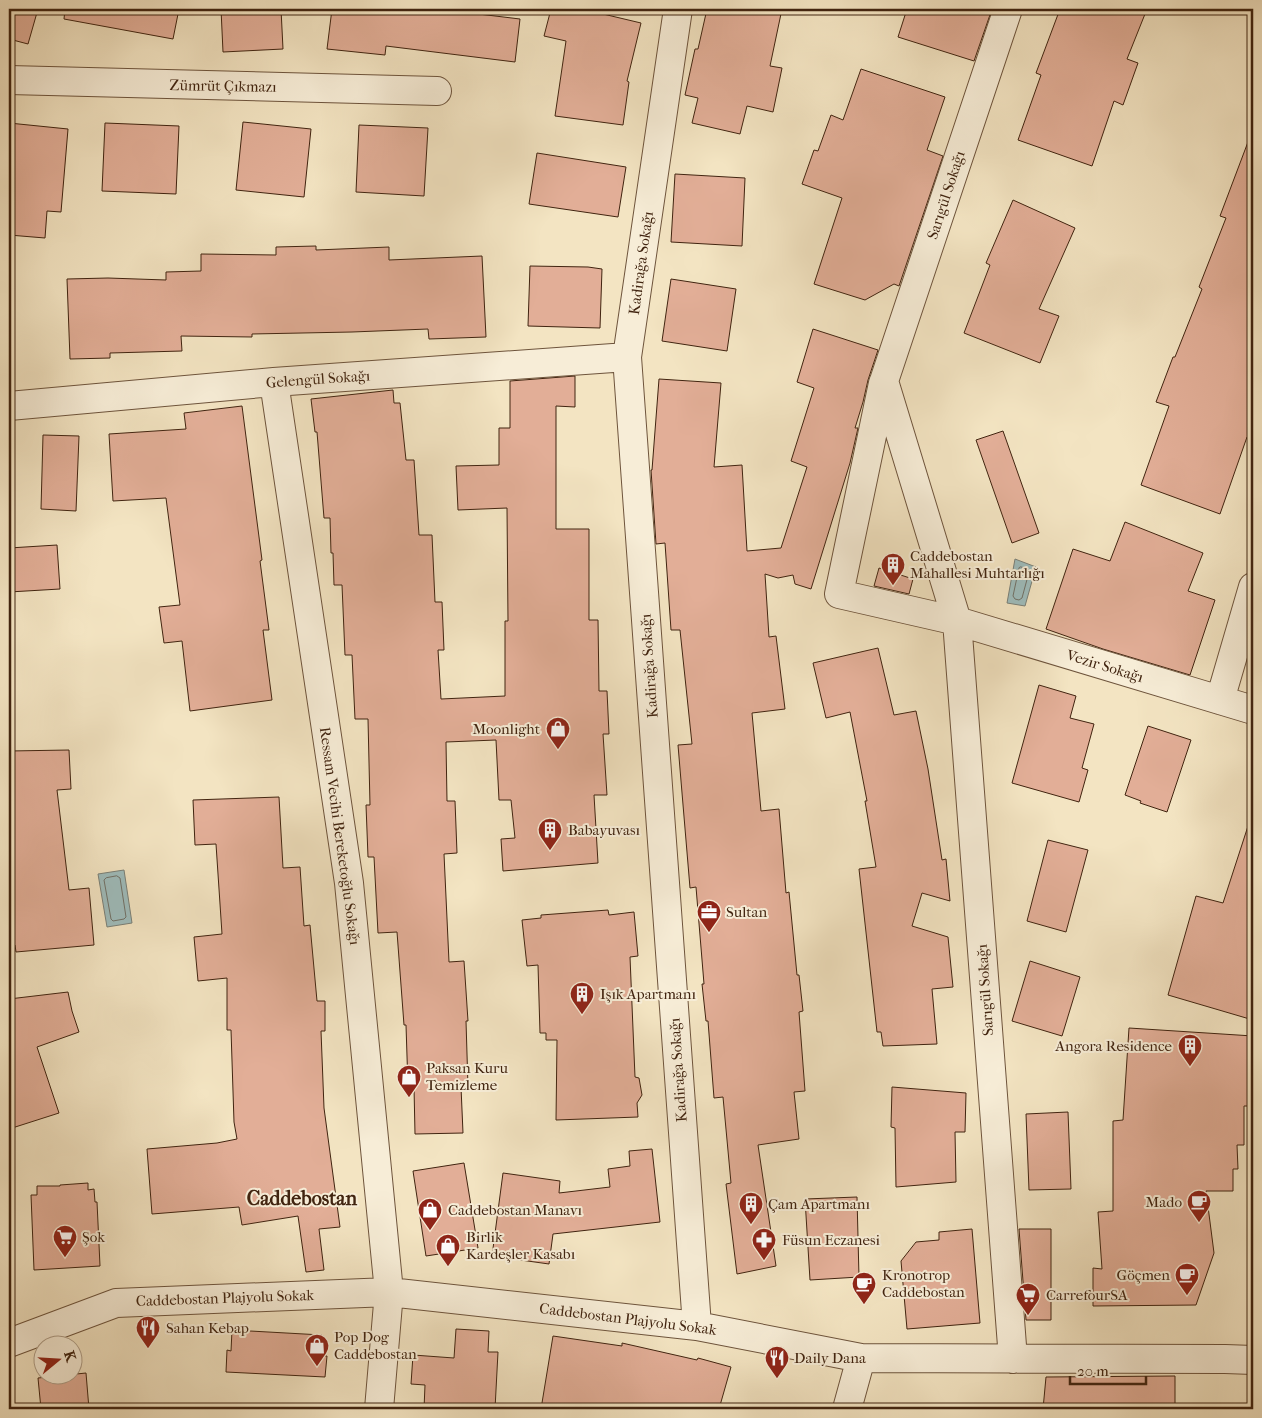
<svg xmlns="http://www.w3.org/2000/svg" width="1262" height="1418" viewBox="0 0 1262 1418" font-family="'IM FELL French Canon',serif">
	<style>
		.water { fill: #9ebcbc; stroke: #797f77 }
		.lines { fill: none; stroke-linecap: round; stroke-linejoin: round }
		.shore { stroke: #707066; stroke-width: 1 }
		.building { fill: #e2ae97; stroke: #412410 }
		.minor-casing { stroke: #6e543c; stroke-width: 30 }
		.minor { stroke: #f7edd7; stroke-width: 28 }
		.labels { text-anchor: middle; stroke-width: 4; stroke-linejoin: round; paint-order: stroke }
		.street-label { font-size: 15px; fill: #412410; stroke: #f7edd7 }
		.poi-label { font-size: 15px; fill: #412410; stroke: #f7edd7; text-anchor: start }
		.district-label { font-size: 20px; font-weight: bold; fill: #412410; stroke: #f7edd7 }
	</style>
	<rect width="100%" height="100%" fill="#f3e4c2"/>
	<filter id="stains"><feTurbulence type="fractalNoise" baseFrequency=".004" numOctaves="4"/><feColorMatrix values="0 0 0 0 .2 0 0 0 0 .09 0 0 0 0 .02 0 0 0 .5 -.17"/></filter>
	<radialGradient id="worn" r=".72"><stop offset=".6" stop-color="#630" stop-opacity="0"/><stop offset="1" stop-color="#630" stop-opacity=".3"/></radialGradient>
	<path class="water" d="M1015,559L1036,567L1025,606L1007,603Z
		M124,870L132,923L107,927L98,874Z"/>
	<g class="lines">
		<path class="shore" d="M1021,567L1028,569L1029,572L1022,598L1019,600L1015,599L1013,596L1019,568Z
			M117,876L120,878L126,917L124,919L113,921L111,919L104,880L106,878Z"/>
	</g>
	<path class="building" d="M9,9H38L28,44L9,39Z
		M65,9H179L173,39L64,19Z
		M221,9H281L283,49L223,52Z
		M332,9H437L520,19L515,62L386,46L385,55L327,49Z
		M551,9H582L641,23L627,81L629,82L623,125L555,116L566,41L544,36Z
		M707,9H782L770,66L782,68L773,112L747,106L740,134L692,123L698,98L685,95L695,49H698Z
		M907,9H992L974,61L898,37Z
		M1060,9H1147L1127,59L1138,63L1123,105L1114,101L1092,166L1018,140L1041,75L1036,73Z
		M861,69L945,97L927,150L943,156L899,286L894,284L865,300L814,284L842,198L802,184L814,150L818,151L831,115L843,120Z
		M243,122L311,129L304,197L236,190Z
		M9,123L68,129L61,212L47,211L45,238L9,235Z
		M105,123L179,126L176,194L102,191Z
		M359,125L428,128L424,196L356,192Z
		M1251,134H1253V426L1249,437H1247L1220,514L1141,485L1169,406L1156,402L1173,357H1175L1202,289L1199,287L1226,218L1220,216Z
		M537,153L626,167L618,217L529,204Z
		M675,174L745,178L742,246L671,242Z
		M1013,200L1075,228L1039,309L1059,316L1040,363L964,333L990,265L986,263Z
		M316,246V250L389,247V260L482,256L486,337L429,339L428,329L352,332L252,334V337L181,336L182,351L110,353V358L70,359L67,279L108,278L166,280V272L201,271V254L276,255V247Z
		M530,266L588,267L602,269L600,328L528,326Z
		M671,279L736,289L727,351L662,341Z
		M813,329L878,350L868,380L863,402L855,428H858L850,463L811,589L795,584L793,575L778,578L765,574L769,637L776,636L785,709L752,713L761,811L779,809L786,893L789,892L797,975H799L803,1011L799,1012L805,1091L794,1092L799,1139L758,1145L776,1266L737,1274L726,1184L731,1183L723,1097L714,1098L708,1021H706L702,984H704L696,887L690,888L678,745L692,744L680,630H671L665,543L656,544L651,470H652L659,379L721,383L714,467L742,465L747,551L781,548L807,467L791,461L814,388L797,382Z
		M575,376V407L556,406V529H589V620H598L599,691H607L609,734H603L607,795H594L598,863L503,871L501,839L515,838L511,800H499L496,740L446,742L447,801H455L457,853L444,854L449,962L464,961L468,1021H466L468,1087H461L463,1133L415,1134L414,1087H408L406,1025H404L397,932L378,933L374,857H368L366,805H370L368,719H355L352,655H345L342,585H334L333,553H331L330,518H324L317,432H315L311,399L393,390L394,403H400L406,460H414L419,535H432L435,602H442L444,650H438L441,699L505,696V621H508L507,508L458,510L456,466L499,465V428H510V381Z
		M242,406L262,560L260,561L269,630H263L272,700L190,711L182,641L164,643L159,607L180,605L166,498L113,501L109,434L186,429L184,413Z
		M1003,431L1039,533L1012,543L976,440Z
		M43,435L79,436L76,511L41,509Z
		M1125,522L1203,553L1188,591L1215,600L1190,675L1103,649L1046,629L1073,549L1110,561Z
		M57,545L60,589L9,592V548Z
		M879,568L913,579L909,594L874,586Z
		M878,648L894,715L916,711L928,769L942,860L946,859L950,901L922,893L912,926L948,937L953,987L932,989L937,1044L883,1046L881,1032H877L859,869L876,867L865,801H867L850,712L826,718L813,663Z
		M1039,685L1076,696L1070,718L1094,724L1082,768L1088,770L1079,802L1012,783Z
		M1148,726L1191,740L1167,812L1140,803L1141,801L1125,795Z
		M69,750L71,789L57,790L69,890L89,888L94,945L16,952L15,945L9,946V911H12L9,874V751Z
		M279,797L283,868L300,867L304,926L310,925L317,1001H325V1031H321L324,1108L340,1227L319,1229L324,1270L306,1272L298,1216L242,1225L239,1207L152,1214L147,1149L217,1143L237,1139L234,1122L231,1030H227V978L198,981L194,937L222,934L216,844L195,845L193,800Z
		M1249,823H1253V1020L1168,995L1196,896L1223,903Z
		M1048,840L1088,850L1066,932L1027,921Z
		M608,910L609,915L634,912L638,956L630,957L635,1077L639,1078L642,1095L637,1103L638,1117L556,1120L557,1040H546V1033H540L538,965L527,966L522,920L541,918V915Z
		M1030,961L1080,977L1062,1036L1012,1021Z
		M68,992L72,1011L79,1032L37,1047L59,1113L9,1129V999Z
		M1129,1028L1253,1036V1106H1244V1145H1237L1238,1169H1233V1191H1206L1214,1253L1196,1305L1093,1306V1268L1102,1269L1098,1212L1113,1211V1121L1123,1120Z
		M892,1087L966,1093L965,1132H955L956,1182L896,1187L895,1128L891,1127Z
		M1068,1112L1071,1189L1029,1190L1026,1114Z
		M652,1149L660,1222L553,1234L549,1264L492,1256L503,1173L560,1181L559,1193L610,1187L608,1169L630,1166L629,1151Z
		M464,1163L478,1248L426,1256L413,1171Z
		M88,1183V1190L94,1189L95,1202H97L100,1266L34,1270L31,1195H37V1186H60V1185Z
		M857,1197L859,1277L810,1280L805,1199Z
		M972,1229L980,1323L907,1329L901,1261L916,1242L939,1240V1232Z
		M1019,1229H1051V1320H1026Z
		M456,1329L489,1331L488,1352H498L495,1409H424L425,1385L411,1384L413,1355L454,1358Z
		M232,1330L322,1335L321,1356H327L325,1377L226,1372L227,1350L231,1351Z
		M553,1336L622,1346V1343L697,1360L698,1358L731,1367L719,1409H541Z
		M86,1373L89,1409H41L38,1378Z
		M1175,1376V1409H1043L1046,1377Z"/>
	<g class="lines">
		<defs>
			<path id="minor" d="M678,9L627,357L697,1326
				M1008,9L884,381L957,621L1013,1359
				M9,80L437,91
				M274,382L349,883L389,1292L379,1409
				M883,383L839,594L957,621L1253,710
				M9,406L274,382L627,357
				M1220,700L1253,587
				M9,1343L116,1303L389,1292L697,1326L861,1358L1225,1359L1253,1360
				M847,1409L861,1358"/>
		</defs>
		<use href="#minor" class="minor-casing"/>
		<use href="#minor" class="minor"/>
	</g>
	<defs>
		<symbol id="building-pin" viewBox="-11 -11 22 30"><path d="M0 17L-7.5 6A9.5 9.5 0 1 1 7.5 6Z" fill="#8f2418" stroke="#f7edd7"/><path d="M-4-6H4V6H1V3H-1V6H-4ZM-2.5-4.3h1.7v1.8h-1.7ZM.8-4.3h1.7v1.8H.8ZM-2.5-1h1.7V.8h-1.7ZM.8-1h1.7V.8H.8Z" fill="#fff"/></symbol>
		<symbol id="shop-pin" viewBox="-11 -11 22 30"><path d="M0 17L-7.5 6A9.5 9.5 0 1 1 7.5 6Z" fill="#8f2418" stroke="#f7edd7"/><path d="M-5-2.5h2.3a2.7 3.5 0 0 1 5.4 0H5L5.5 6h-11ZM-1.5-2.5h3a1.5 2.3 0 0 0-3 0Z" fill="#fff"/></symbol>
		<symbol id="office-pin" viewBox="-11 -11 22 30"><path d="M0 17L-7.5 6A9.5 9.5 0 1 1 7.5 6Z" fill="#8f2418" stroke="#f7edd7"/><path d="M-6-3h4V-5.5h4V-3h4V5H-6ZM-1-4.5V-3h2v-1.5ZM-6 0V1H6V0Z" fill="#fff"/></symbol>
		<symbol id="cafe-pin" viewBox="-11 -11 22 30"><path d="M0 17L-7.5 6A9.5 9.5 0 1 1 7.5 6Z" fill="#8f2418" stroke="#f7edd7"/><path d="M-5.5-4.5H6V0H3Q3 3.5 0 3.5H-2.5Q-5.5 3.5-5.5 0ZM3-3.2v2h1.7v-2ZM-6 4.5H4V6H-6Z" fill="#fff"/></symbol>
		<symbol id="supermarket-pin" viewBox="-11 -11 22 30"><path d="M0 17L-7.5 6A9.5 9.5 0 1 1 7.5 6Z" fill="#8f2418" stroke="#f7edd7"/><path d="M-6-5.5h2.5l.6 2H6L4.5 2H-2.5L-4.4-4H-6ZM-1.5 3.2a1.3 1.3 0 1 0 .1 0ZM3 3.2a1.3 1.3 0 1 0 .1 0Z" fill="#fff"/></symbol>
		<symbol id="pharmacy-pin" viewBox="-11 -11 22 30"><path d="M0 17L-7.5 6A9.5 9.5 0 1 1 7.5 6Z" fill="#8f2418" stroke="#f7edd7"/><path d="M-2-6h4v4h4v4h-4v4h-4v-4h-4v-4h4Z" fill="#fff"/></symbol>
		<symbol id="restaurant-pin" viewBox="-11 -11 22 30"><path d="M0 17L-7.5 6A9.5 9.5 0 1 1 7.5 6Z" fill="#8f2418" stroke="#f7edd7"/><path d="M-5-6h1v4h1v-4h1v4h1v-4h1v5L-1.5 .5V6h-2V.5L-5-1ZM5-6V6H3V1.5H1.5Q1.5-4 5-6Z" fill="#fff"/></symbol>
	</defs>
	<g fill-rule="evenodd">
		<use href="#building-pin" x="879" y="551" width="28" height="38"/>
		<use href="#shop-pin" x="544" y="715" width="28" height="38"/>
		<use href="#building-pin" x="536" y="816" width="28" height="38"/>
		<use href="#office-pin" x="695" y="898" width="28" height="38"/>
		<use href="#building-pin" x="568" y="980" width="28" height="38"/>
		<use href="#building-pin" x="1176" y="1032" width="28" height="38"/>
		<use href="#shop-pin" x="395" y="1063" width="28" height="38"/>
		<use href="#cafe-pin" x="1185" y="1188" width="28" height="38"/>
		<use href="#building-pin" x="737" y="1190" width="28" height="38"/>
		<use href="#shop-pin" x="416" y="1196" width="28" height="38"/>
		<use href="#supermarket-pin" x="51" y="1223" width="28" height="38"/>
		<use href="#pharmacy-pin" x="750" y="1226" width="28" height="38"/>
		<use href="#shop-pin" x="434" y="1232" width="28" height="38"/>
		<use href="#cafe-pin" x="1173" y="1261" width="28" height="38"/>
		<use href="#cafe-pin" x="850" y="1270" width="28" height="38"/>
		<use href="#supermarket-pin" x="1014" y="1281" width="28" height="38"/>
		<use href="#restaurant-pin" x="134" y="1314" width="28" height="38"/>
		<use href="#shop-pin" x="303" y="1332" width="28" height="38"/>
		<use href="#restaurant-pin" x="763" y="1344" width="28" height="38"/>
	</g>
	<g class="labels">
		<g class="street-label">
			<text transform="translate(223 86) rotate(1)" y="5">Zümrüt Çıkmazı</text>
			<text transform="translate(946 195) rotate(-72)" y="5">Sarıgül Sokağı</text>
			<text transform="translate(641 263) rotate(-82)" y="5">Kadirağa Sokağı</text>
			<text transform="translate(318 379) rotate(-4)" y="5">Gelengül Sokağı</text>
			<text transform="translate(649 666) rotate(-94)" y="5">Kadirağa Sokağı</text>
			<text transform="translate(1105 666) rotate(17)" y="5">Vezir Sokağı</text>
			<text transform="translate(340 836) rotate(82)" y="5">Ressam Vecihi Bereketoğlu Sokağı</text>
			<text transform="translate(985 990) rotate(-94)" y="5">Sarıgül Sokağı</text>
			<text transform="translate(678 1070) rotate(-94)" y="5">Kadirağa Sokağı</text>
			<text transform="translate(225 1298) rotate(-2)" y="5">Caddebostan Plajyolu Sokak</text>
			<text transform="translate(628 1319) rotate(7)" y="5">Caddebostan Plajyolu Sokak</text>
		</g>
		<g class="poi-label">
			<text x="910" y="561">Caddebostan<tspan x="910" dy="17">Mahallesi Muhtarlığı</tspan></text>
			<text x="540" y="734" text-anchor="end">Moonlight</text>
			<text x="568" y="835">Babayuvası</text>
			<text x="726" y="917">Sultan</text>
			<text x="600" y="999">Işık Apartmanı</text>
			<text x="1172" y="1051" text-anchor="end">Angora Residence</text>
			<text x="426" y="1073">Paksan Kuru<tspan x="426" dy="17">Temizleme</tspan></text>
			<text x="1182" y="1207" text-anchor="end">Mado</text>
			<text x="768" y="1209">Çam Apartmanı</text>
			<text x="448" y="1215">Caddebostan Manavı</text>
			<text x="82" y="1242">Şok</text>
			<text x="466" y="1242">Birlik<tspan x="466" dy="17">Kardeşler Kasabı</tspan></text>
			<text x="782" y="1245">Füsun Eczanesi</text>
			<text x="882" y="1280">Kronotrop<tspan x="882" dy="17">Caddebostan</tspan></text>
			<text x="1170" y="1280" text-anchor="end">Göçmen</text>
			<text x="1046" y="1300">CarrefourSA</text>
			<text x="166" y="1333">Sahan Kebap</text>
			<text x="334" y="1342">Pop Dog<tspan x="334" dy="17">Caddebostan</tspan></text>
			<text x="794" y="1363">Daily Dana</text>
		</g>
		<g class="district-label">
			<text x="302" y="1205">Caddebostan</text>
		</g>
	</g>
	<rect width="1262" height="1418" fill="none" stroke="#f3e4c2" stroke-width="30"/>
	<rect x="10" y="10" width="1242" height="1398" fill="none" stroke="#412410" stroke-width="2.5"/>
	<rect x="15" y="15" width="1232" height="1388" fill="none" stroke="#412410"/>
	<g transform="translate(58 1360) rotate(72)"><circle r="24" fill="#f7edd7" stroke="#ae9d87"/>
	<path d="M0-4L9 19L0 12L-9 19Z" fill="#8f2418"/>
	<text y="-8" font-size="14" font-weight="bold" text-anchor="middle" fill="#412410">K</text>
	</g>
	<path d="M1070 1376v8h76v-8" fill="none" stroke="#412410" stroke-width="2.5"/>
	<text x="1077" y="1376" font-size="15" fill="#412410" stroke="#f7edd7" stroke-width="4" paint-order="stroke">20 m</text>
	<rect width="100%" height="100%" filter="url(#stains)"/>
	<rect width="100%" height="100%" fill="url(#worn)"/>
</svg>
